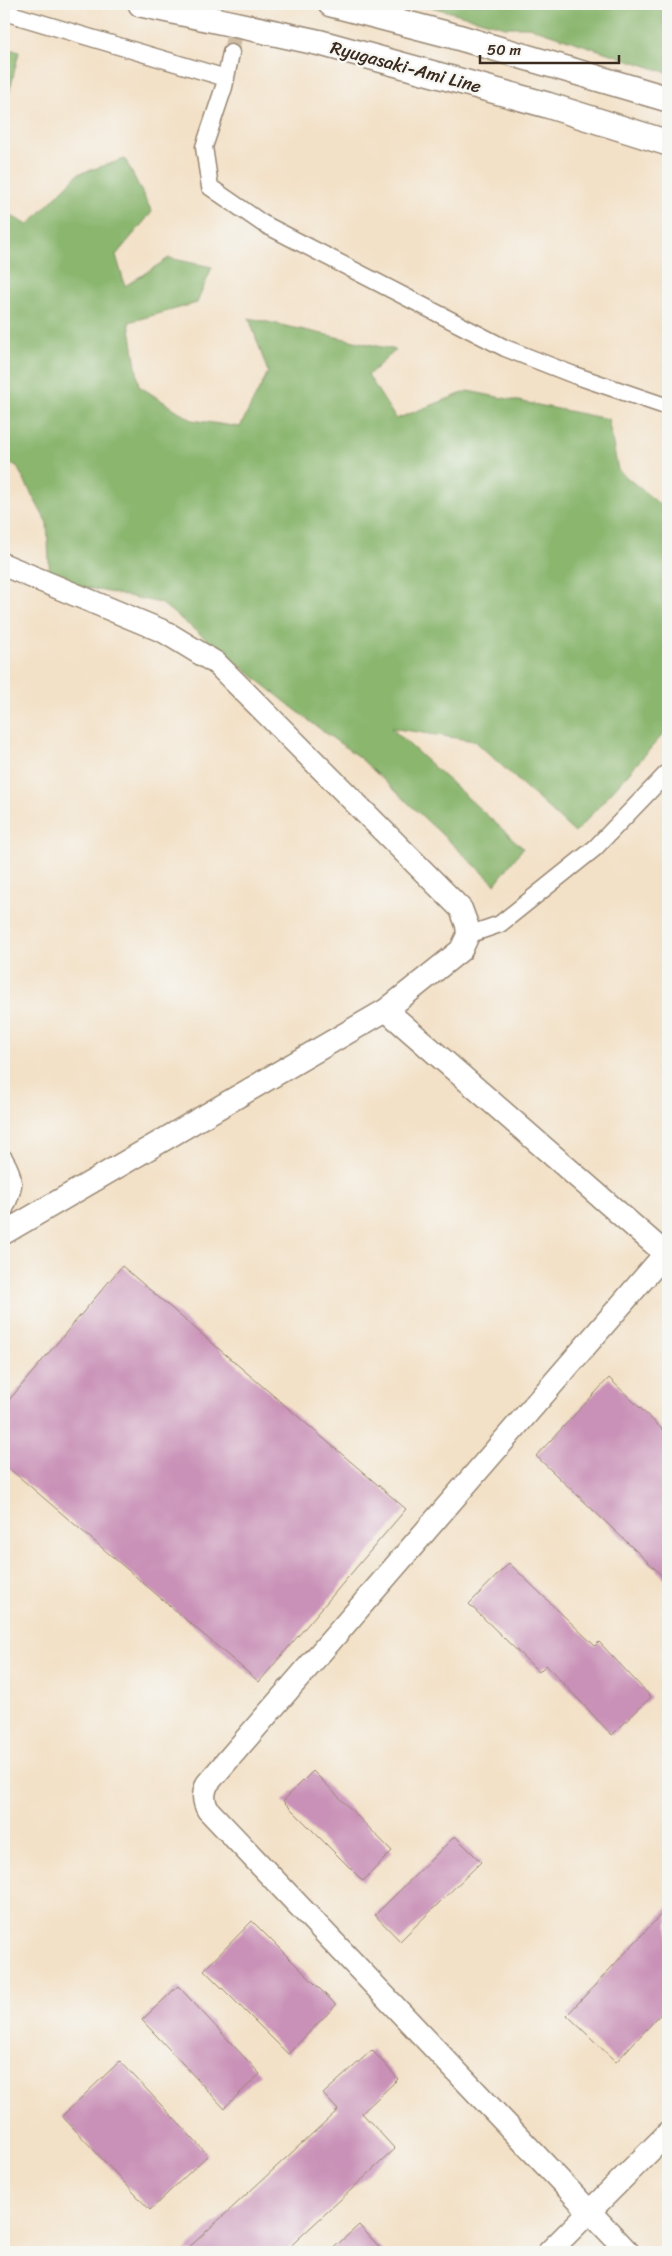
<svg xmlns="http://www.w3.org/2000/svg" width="672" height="2256" viewBox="0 0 672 2256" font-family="Sriracha,sans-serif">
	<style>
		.forest { fill: #8ab66e; stroke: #627046 }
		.building { fill: #c991b7 }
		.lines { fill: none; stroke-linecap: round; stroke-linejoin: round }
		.street-tunnel { stroke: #cebca5; stroke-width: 16; stroke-dasharray: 16 8; stroke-linecap: butt }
		.street-casing { stroke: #978672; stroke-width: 19 }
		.secondary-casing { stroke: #978672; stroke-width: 25 }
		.primary-casing { stroke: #978672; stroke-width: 28 }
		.street { stroke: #fff; stroke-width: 16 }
		.secondary { stroke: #fff; stroke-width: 22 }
		.primary { stroke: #fff; stroke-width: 25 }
		.labels { text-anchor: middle; stroke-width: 5; stroke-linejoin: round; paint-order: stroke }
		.street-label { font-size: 18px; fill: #3b2a1e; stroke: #f6f6f2 }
	</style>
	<rect width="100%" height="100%" fill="#f6f6f2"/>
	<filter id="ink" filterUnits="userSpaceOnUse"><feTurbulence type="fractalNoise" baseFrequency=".02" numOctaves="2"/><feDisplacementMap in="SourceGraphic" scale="10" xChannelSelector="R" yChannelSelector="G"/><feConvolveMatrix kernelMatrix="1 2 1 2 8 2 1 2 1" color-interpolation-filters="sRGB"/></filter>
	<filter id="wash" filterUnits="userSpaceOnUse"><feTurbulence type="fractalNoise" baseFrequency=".0096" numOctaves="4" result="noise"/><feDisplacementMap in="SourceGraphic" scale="20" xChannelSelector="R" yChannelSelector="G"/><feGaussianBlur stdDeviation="1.12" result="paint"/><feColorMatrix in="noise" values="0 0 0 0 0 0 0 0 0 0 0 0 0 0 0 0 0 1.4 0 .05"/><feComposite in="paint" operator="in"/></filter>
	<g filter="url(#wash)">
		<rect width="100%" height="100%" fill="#f3e1c7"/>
		<path class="forest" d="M421,4H668V73L529,27H505Z
			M4,47L19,52L4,114Z
			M125,159L152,212L116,255L125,286L169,258L212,267L197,303L129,322L139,386L192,420L240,427L268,372L249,318L396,350L368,375L396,419L468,391L608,419L618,470L664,508L668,509V729L575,833L475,741L391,728L523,848L495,884L360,758L312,723L161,603L50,580L47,523L16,465L4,464V212L28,225L78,174Z"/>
		<g id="blocks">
			<path class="building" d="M122,1266L406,1509L259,1682L4,1464V1406Z
				M609,1378L668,1435V1581L536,1456Z
				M509,1563L595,1646L599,1642L651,1697L612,1735L546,1665L539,1672L469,1604Z
				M313,1771L392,1851L363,1881L283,1801Z
				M455,1836L481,1862L400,1941L375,1915Z
				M668,1907V2006L616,2062L567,2015Z
				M252,1921L336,2005L288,2054L204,1970Z
				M178,1986L260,2074L224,2108L142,2020Z
				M372,2050L398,2079L362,2113L395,2149L284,2252H184L338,2110L323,2094Z
				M120,2061L208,2155L150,2210L62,2116Z
				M359,2225L384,2252H329Z"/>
		</g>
	</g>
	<g filter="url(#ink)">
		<use href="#blocks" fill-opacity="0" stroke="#978672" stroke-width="1"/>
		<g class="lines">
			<path class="street-tunnel" d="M231,53L240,4"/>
			<defs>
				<path id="street" d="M4,12L226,78
					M231,53L224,87L204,147L210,187L262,223L505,348L574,375L668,407
					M468,935L500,924L595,848L668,772
					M4,1158C18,1180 14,1190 4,1211"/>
				<path id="secondary" d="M4,565L165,632L216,663L461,909L467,925L468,935L461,950L386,1010L4,1233
					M386,1010L668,1256
					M549,2252L668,2133
					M628,2252L208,1810C203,1801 203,1794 207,1784L665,1254"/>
				<path id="primary" d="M141,4L321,43L547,105L668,143
					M331,4L454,36L668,99"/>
			</defs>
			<use href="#street" class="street-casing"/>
			<use href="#secondary" class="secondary-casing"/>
			<use href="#primary" class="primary-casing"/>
			<use href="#street" class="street"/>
			<use href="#secondary" class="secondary"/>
			<use href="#primary" class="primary"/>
		</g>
	</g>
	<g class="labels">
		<g class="street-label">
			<text transform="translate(406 67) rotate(15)" y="6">Ryugasaki-Ami Line</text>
		</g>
	</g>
	<rect width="672" height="2256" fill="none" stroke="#f6f6f2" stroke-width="20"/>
	<path d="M480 55v8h139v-8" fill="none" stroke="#3b2a1e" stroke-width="2.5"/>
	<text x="487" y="55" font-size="15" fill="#3b2a1e" stroke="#f6f6f2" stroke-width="4" paint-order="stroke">50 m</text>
</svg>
